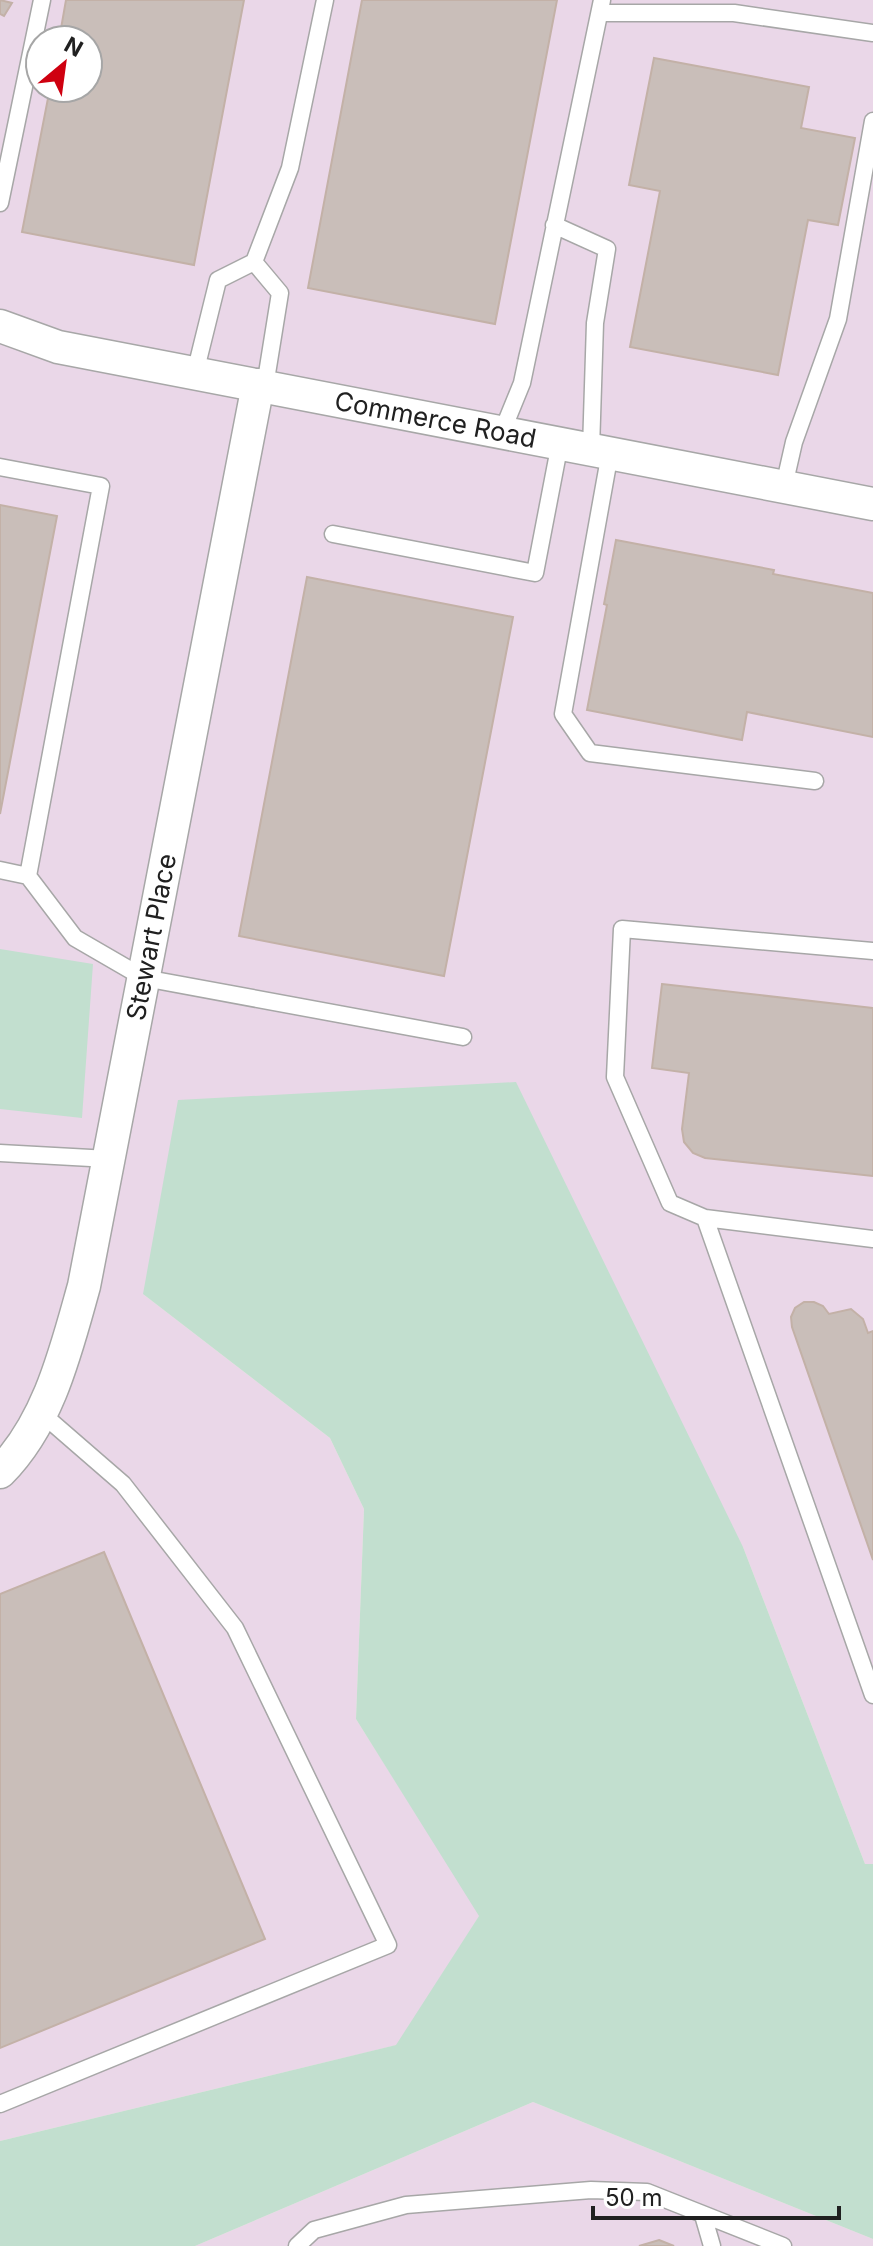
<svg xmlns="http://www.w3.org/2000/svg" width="873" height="2246" viewBox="0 0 873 2246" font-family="Inter,sans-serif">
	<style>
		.industrial { fill: #ead7e8; fill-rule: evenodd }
		.wetland { fill: #c2dfcf }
		.building { fill: #c9beb9; stroke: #c3b1a7; stroke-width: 2 }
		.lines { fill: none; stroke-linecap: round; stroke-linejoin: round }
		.lane-casing { stroke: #a7a7a7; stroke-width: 19 }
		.street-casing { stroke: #a7a7a7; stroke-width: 35 }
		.lane { stroke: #fff; stroke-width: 16 }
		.street { stroke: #fff; stroke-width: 32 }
		.labels { text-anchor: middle; stroke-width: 6; stroke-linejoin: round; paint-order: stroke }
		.street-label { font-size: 26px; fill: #202020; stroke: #fff }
	</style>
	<rect width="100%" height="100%" fill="#f1ece6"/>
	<path class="industrial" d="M0,0H873V1864H865L743,1547L143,1294L330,1438L364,1509L356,1719L480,1915L397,2045L0,2141ZM40,40H88V88H40Z
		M533,2102L873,2239V2246H195Z"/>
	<path class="wetland" d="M0,949L93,964L82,1118L0,1109Z
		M516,1082L743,1547L865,1864H873V2239L533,2102L195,2246H0V2141L396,2045L479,1916L356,1719L364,1509L330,1438L143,1294L178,1100Z"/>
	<path class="building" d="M0,0L12,3L4,16L0,14Z
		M66,0H244L194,265L22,232L50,88H88V40H59Z
		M362,0H557L495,324L308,288Z
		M654,58L809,87L801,128L855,138L838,225L808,220L778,375L630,347L660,191L629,185Z
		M0,505L57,516L0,814Z
		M616,540L774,570L773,574L873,593V737L747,712L742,740L587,710L607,605L604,604Z
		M307,577L513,617L444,976L239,936Z
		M662,984L873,1008V1176L705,1158L693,1153L684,1142L682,1129L689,1073L652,1068Z
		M804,1302H814L823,1306L829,1314L851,1309L863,1319L868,1333L873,1331V1560L792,1327L791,1317L795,1308Z
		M104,1552L265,1939L0,2048V1594Z
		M659,2240L674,2246H639Z"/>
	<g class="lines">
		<defs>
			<path id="lane" d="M600,13H734L873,33
				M0,203L42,0
				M554,225L607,249L595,323L591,449
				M254,262L290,168L325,0
				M195,373L218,280L254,262L280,293L265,386
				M502,432L522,383L602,0
				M610,453L563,714L590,753L815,781
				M0,467L101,486L28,876
				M784,486L794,442L838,319L873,121
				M333,534L535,573L560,443
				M0,870L28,876L75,938L144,978L463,1037
				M873,951L622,929L615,1077L670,1203L705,1218L873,1239
				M0,1153L109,1159
				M705,1218L873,1695
				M0,2104L388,1945L235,1628L123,1484L40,1412
				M703,2215L712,2246
				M297,2246L314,2230L406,2205L591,2190L647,2192L783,2246"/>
			<g id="street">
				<path id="s1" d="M0,326L58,347L873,504"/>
				<path id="s2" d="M0,1472C49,1423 66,1350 84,1286L258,385"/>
			</g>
		</defs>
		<use href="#lane" class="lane-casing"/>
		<use href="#street" class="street-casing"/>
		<use href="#lane" class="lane"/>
		<use href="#street" class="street"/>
	</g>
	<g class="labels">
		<g class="street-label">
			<text dy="9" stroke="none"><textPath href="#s1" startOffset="446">Commerce Road</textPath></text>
			<text dy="9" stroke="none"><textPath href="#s2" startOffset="562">Stewart Place</textPath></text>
		</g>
	</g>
	<g transform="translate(64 64) rotate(29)"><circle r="38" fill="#ffffff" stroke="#a6a6a6" stroke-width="2"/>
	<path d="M0-6L14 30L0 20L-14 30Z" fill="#cf0010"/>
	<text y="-12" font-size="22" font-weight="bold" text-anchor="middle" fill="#202020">N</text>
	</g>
	<path d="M593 2206v12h246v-12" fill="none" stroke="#202020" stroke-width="4"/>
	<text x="605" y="2206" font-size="24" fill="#202020" stroke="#ffffff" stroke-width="6" paint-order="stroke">50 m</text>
</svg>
